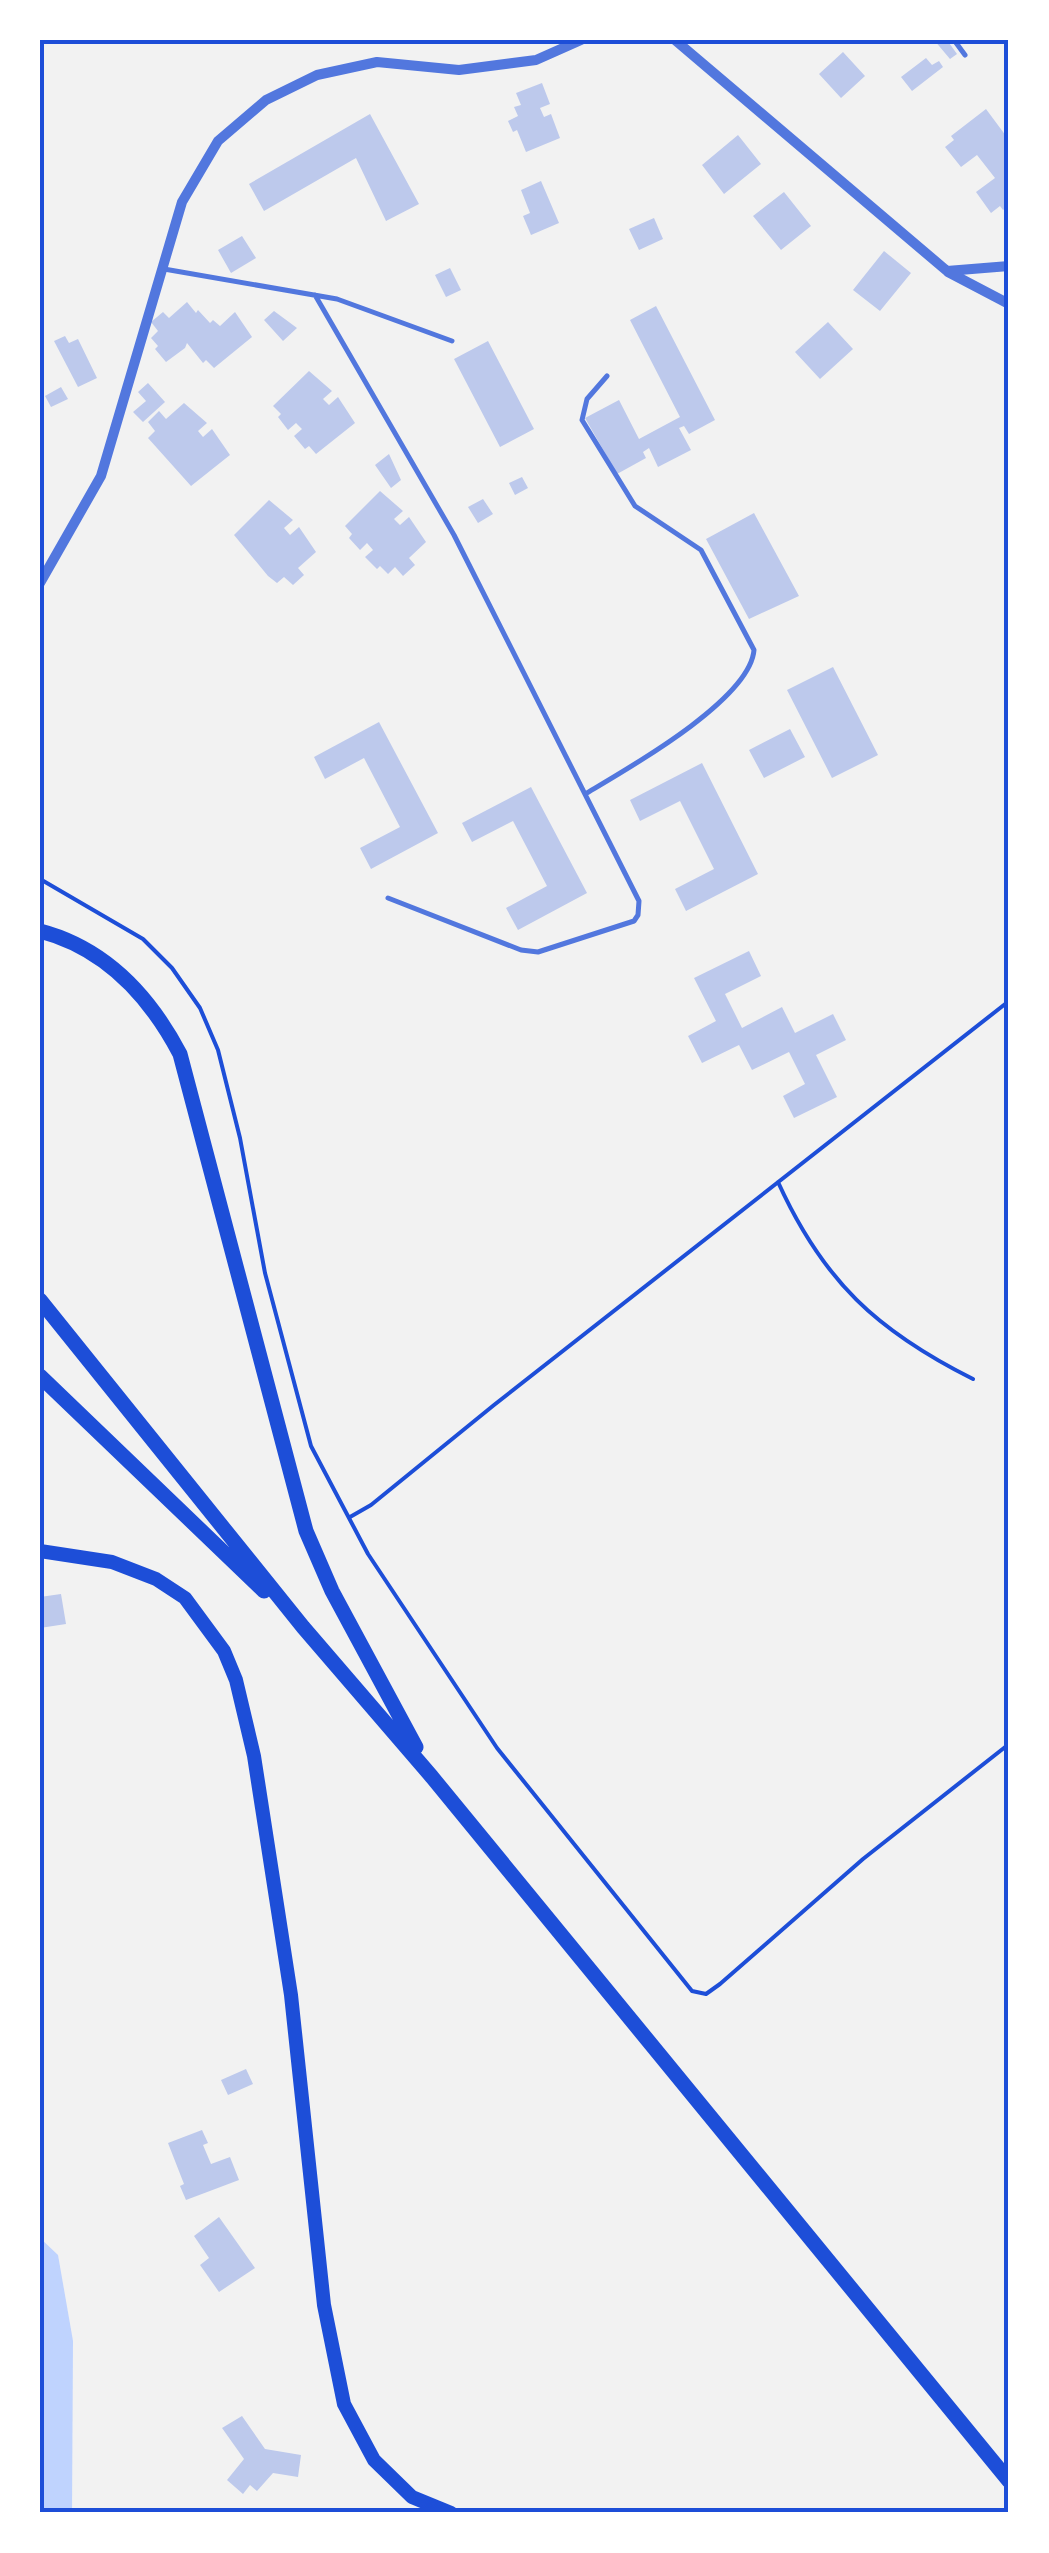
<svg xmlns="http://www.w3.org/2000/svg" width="1049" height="2553" viewBox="0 0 1049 2553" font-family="Mulish,sans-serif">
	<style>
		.water { fill: #bfd3fe }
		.building { fill: #bdc9ec }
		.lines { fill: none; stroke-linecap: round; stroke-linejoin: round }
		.path { stroke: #1d4ed8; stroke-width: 4 }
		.service { stroke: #5277de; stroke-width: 5 }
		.minor { stroke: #5277de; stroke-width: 10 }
		.secondary { stroke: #1d4ed8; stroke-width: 14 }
		.primary { stroke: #1d4ed8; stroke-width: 15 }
		.neatline { fill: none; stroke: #1d4ed8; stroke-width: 4 }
	</style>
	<rect width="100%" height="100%" fill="#f2f2f2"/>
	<path class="water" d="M40,2238L58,2255L73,2341L72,2513H40Z"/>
	<path class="building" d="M934,40H947L957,54L950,59Z
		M843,52L865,76L841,98L819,74Z
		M926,58L932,65L939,61L943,67L912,91L901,77Z
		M542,83L550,104L540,108L544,117L551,114L560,138L526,152L517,130L513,132L508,121L518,116L514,107L521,105L516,93Z
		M986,109L1009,140V206L1003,210L1000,206L991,213L976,192L995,178L977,155L961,167L945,147L954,140L951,136Z
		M370,114L419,204L386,221L356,158L264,211L249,184Z
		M738,135L761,164L724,194L702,165Z
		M541,181L559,223L531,235L523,216L530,213L521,190Z
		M784,192L811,226L781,250L753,216Z
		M654,218L663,239L639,250L629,229Z
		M242,236L256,258L231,273L218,250Z
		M884,251L911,273L880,311L853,290Z
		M450,268L461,290L446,297L435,275Z
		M187,302L196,313L198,310L210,323L213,320L220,326L235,312L252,337L214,368L206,360L203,363L187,343L185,348L166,362L155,349L158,346L151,338L158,331L151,322L163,312L169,318Z
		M656,306L715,420L689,434L684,426L679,428L691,450L658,467L649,448L643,452L646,458L617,474L585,418L619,400L639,439L680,417L630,320Z
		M274,311L297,328L283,341L264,320Z
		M828,322L853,349L820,379L795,352Z
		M65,336L69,343L78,339L97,378L78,387L54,341Z
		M488,341L534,429L500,447L454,359Z
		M309,371L332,391L323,399L329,405L338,397L355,423L316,454L309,446L305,449L294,436L302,429L296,423L288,430L278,417L281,414L273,406Z
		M148,383L165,402L143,422L133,412L146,401L138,392Z
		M61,387L68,399L51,407L45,396Z
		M184,403L207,423L198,431L203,437L212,429L230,455L191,486L148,438L155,431L148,422L159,411L166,419Z
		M389,454L401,480L391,488L375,465Z
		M522,477L528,488L515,495L509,483Z
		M380,491L403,511L394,519L400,525L409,517L426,542L409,558L415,565L403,576L395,567L388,574L380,566L377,569L365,557L373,550L367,543L360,550L349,538L352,534L345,526Z
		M483,499L493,514L478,523L468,507Z
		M269,500L293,520L284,528L290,535L299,527L316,552L298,568L304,575L293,585L284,577L277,583L268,576L234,535Z
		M754,513L799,596L749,619L706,539Z
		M833,667L878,755L832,778L787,690Z
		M379,722L438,833L371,869L360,848L400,827L364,758L325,779L314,757Z
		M790,729L805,757L764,778L749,750Z
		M702,763L758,874L686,911L675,889L714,869L680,801L640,821L630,800Z
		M531,787L587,893L518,930L506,908L547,886L513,821L472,842L462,823Z
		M749,951L761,976L725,994L742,1028L782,1007L795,1033L833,1014L846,1040L816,1055L837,1097L794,1118L783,1096L805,1084L789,1052L752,1070L739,1045L702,1063L688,1036L716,1021L694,978Z
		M61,1594L66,1624L40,1628V1597Z
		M246,2069L253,2084L228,2095L221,2080Z
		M202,2130L208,2143L203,2145L211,2164L230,2157L239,2180L186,2200L180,2186L184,2184L168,2143Z
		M219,2217L255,2268L219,2292L200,2265L209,2258L194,2236Z
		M242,2416L265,2449L301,2455L298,2477L273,2473L257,2491L250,2485L243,2494L227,2480L244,2459L222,2428Z"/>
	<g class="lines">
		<path class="path" d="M40,879L143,939L172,968L200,1008L218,1050L240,1138L265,1273L311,1446L368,1554L497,1748L692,1991L706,1994L720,1984L863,1859L1009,1744
			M778,1182C823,1281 877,1331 973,1379
			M350,1517L371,1505L494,1405L1009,1001"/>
		<path class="service" d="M954,40L965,55
			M164,269L337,299L452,341
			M315,295L454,535L639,901L638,915L634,921L538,952L521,950L388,898
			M585,794C627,769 750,700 754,650L701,550L635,506L582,420L587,399L607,376"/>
		<path class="minor" d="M675,40L947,271L1009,266
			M948,272L1009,304
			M40,583L101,476L182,202L218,141L266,100L317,75L377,62L459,70L536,60L581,40"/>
		<path class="secondary" d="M40,1551L112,1562L156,1579L185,1598L224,1651L236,1680L254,1756L291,1995L324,2305L344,2404L374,2460L412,2497L451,2513"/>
		<path class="primary" d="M40,931C105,948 150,997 180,1054L306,1531L332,1591L416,1747
			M40,1300L303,1627L432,1777L1009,2481
			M40,1376L264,1591"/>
	</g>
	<rect width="1049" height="2553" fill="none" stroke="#ffffff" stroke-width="85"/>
	<rect x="42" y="42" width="964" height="2468" class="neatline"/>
</svg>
